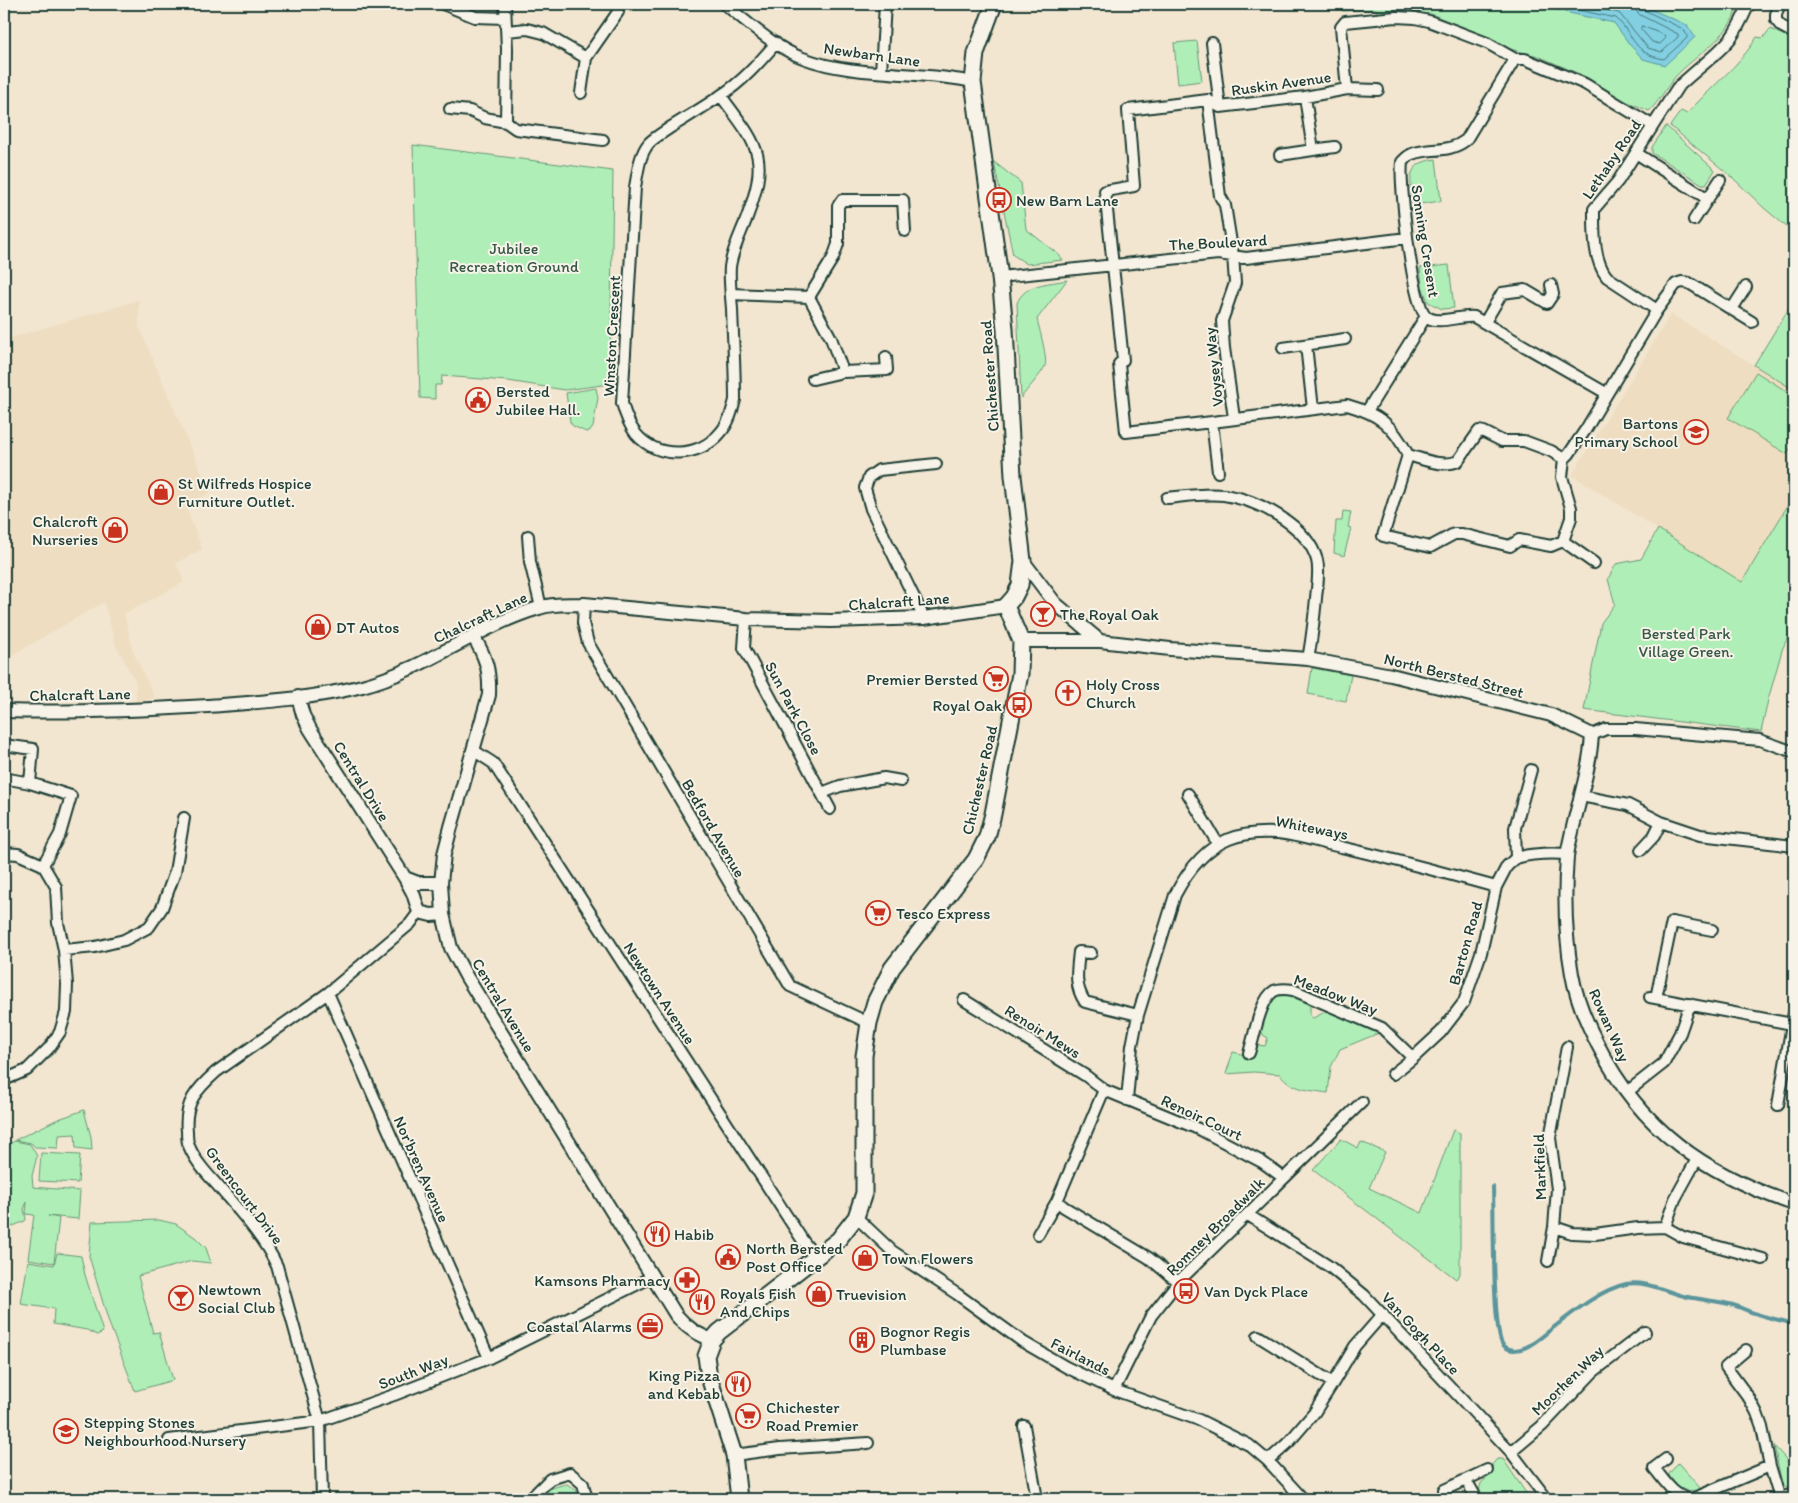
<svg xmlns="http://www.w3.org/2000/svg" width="1798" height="1503" viewBox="0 0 1798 1503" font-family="Itim,sans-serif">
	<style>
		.built { fill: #eeddc0 }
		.green { fill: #afefb7; stroke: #679676 }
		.water { fill: #82cfe2; stroke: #5a959c }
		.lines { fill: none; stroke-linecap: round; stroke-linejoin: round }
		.shore { stroke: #47777a; stroke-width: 1 }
		.stream { stroke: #5a959c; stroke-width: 4 }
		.minor-casing { stroke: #1f3d34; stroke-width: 14 }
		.tertiary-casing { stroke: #1f3d34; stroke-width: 16 }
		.secondary-casing { stroke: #1f3d34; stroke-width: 19 }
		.minor { stroke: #f7f3e8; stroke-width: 10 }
		.tertiary { stroke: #f7f3e8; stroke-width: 12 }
		.secondary { stroke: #f7f3e8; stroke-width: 15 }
		.labels { text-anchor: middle; stroke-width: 4; stroke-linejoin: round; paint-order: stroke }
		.street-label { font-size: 16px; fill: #1f3d34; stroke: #f7f3e8 }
		.poi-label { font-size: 16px; fill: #1f3d34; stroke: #f7f3e8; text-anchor: start }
		.park-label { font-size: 16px; fill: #355848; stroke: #f7f3e8 }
	</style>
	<rect width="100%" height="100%" fill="#f2e6d0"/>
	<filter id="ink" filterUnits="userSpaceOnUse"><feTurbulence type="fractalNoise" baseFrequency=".02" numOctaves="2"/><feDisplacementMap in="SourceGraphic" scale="10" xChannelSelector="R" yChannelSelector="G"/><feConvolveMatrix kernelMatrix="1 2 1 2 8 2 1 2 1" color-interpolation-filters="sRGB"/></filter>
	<g filter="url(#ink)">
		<path class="built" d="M139,300V327L210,493L185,505L202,549L176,563L184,582L124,614L133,651L155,698L136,702V682L116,646L104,602L12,655L4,610V340Z
			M1671,314L1794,390V495L1742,582L1572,475Z"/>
		<path class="green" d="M1340,4H1735L1737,7C1730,38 1695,55 1675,77C1668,85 1655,107 1649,111L1623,100L1586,77L1538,56L1510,49L1483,35L1431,14L1407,12L1377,13L1376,9L1343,11L1340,9Z
			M1770,29L1794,40V233L1764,208L1733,178L1670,126L1681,111L1687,114C1710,87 1739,67 1757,37L1763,38Z
			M1197,41L1202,81L1178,84L1174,43Z
			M1666,126L1715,170L1706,184H1702L1652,153V147Z
			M413,145L613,171L610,384L565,390L508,381L442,376L441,385H435V399L420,398Z
			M1436,159L1441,201L1413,205C1410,180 1405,163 1436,159Z
			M994,162L1021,183L1026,229L1059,255L1063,260L1027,264L1013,255Z
			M1449,265L1454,308L1442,309L1428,302L1422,286L1420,268Z
			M1067,280L1037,319C1039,328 1048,359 1045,366C1041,375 1027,389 1021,398L1017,303C1025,283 1048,284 1067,280Z
			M1794,300V390L1754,365Z
			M1756,372L1794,396V441L1787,454L1728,418Z
			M596,388L598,398L593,427L591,430L586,432L573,426L570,422L566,393Z
			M1794,495V623L1782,650L1768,700L1761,732L1584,710L1601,623L1615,604L1608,579L1616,564L1641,559L1658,529L1742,582Z
			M1343,511L1351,512L1348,527L1351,528L1344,556L1334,553L1336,521H1342Z
			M1312,668L1351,675L1346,701L1308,694Z
			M1282,994H1290L1307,1000L1310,1007V1016L1313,1018L1327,1011L1332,1010L1379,1033L1340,1049L1331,1067L1328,1093C1309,1090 1292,1090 1280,1074L1254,1072L1226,1074L1233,1052L1253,1057L1256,1046L1258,1045L1265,1046L1268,1038L1263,1035L1261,1030L1266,1009L1273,998Z
			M84,1110L91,1137L92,1150L76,1148L75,1134L59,1135L58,1148L35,1147L31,1143L15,1140L56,1120Z
			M1453,1130L1460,1133V1274L1456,1279L1313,1170L1341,1139L1358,1148L1361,1142L1385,1152L1369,1188L1422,1213Z
			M15,1141L30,1144L37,1156L32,1176L33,1187L80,1191L78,1219L48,1216L59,1218L54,1263L28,1259L34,1215L26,1214L27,1202L24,1209L26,1219L25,1221L4,1230V1146Z
			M41,1153L80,1155L78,1183L39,1181Z
			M159,1220L176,1224L196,1238L206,1248L211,1263L192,1261L138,1276L153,1333L159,1332L173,1380L135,1391L109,1323L89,1256L92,1222Z
			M57,1253L81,1256L85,1275L103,1332L97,1335L87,1330L53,1324L54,1309L21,1304L28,1261L54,1265Z
			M1774,1446L1794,1468V1488H1786L1782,1484Z
			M1497,1459H1503L1530,1499H1490L1485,1495L1481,1496L1479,1491L1481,1483L1493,1473L1490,1467Z
			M1678,1463L1701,1489C1688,1493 1671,1489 1669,1474Z
			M567,1484L577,1491L578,1499H534C545,1491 554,1486 567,1484Z"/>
		<path class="water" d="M1529,4H1639L1687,25L1695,37L1665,65L1643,59L1630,45L1614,23Z"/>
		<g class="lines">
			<path class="shore" d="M1549,4L1616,18C1635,36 1633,54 1664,59L1687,38V35L1683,29L1644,10L1641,4
				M1579,4L1619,13L1648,48L1662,52L1678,37V34L1640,15L1636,11L1635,4
				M1642,26L1664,35L1665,39L1660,44L1652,42L1641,29Z"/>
			<path class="stream" d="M1493,1187C1494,1210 1492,1334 1503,1345C1517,1359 1538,1340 1549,1331C1570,1315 1599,1290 1626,1284C1647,1280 1668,1293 1688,1297C1703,1300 1718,1301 1733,1305C1740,1307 1747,1311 1754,1313C1767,1318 1781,1320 1794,1324"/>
			<defs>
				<path id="minor" d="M443,4L475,17L505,18
					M505,4L507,49L506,122
					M724,4C748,22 775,48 803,58C855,78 919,70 973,82
					M1780,4L1776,14V20L1781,26L1794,33
					M507,31L527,29L543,33L586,58L618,12
					M1212,43L1220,107
					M1515,59L1466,140C1448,154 1430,147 1412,154C1408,155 1405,159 1402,162C1399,182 1412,303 1426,316C1437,326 1460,315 1474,317L1606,393
					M881,72L885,4
					M1347,89L1341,27L1345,22L1396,17L1415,18L1429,21L1487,43L1515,59H1525L1585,84L1652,125
					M581,93L586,58
					M721,96C759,147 770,156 746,220C740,235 732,251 730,267C729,280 731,295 732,309C733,339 735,370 735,400C732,411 729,423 721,432C700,458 658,460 636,434C629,425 625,414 622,403L635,187C638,172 639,155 649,143C655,137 664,132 671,127C687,117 704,107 720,96C742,82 759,63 776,43
					M1305,97L1313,150L1335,147
					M1208,100L1128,110L1134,186L1105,191L1123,360L1119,364L1126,432L1212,422L1218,472
					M1208,100L1220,196L1225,205L1233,255L1235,283L1222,321L1224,348L1234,418
					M1208,100L1220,107L1305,97L1347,89L1378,90
					M450,109L470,111L485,118L506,122L516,129L603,140
					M1636,153L1708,199
					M1280,155L1313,150
					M1694,220L1720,180
					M1000,277L1218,254L1246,258L1407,238
					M731,294L809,297L831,338L843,372
					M809,297L833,258L838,244V206L842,200H903L905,231
					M1732,309L1746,287
					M1657,310L1676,284L1682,282L1689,283L1752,322
					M1485,322L1502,293L1525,290L1547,303L1553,294L1551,285
					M1306,345L1313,409
					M1283,348L1345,339
					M813,379L843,372L887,370L886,357
					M1367,411L1426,316
					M1212,422L1347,405C1379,414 1393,425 1408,455L1383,536L1430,547L1454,534H1462L1510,546L1519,540L1551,546L1563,541L1571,518V508L1562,477L1564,459L1551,451L1524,441H1502L1484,432L1479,431L1458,461C1443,468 1423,459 1408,455
					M1564,459L1569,454L1586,429L1657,310L1607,277C1593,260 1594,230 1594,209L1618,181L1677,88C1694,71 1715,57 1730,39C1738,29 1744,15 1749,4
					M1167,498C1186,496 1205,493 1224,495C1258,500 1307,525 1317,560C1320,572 1317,586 1316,598C1314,619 1312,639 1308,659
					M528,536L530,562L541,607
					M1563,541L1594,563
					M584,604L583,623L588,643L790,986L869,1023
					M924,618L871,509L865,488L869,477L879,470L936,464
					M746,619L744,648L830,809
					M1592,735L1606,729H1635L1760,740L1794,752
					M4,745L33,749L30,783
					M473,750L493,763L803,1241L816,1258
					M4,778L30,783L71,796L60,834L43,865
					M822,793L840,786L884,778L901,781
					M1188,794L1218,844
					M1581,796L1628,805L1661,822L1700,835L1794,846
					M1641,850L1654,836L1661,822
					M4,853L18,854L43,865L56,887L58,923L64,950L67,984L66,1012L60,1032L49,1048L27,1070L4,1080
					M1516,858C1533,853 1550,853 1567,854
					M64,950L95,947L124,940L149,927L162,908L175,872L184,818
					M1091,953L1079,952C1077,971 1074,986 1085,1002L1138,1015
					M328,993L489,1358
					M1650,997L1792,1024
					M1656,998L1672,922L1712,930
					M964,1000L1086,1076L1104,1090L1201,1130L1262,1162L1284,1178
					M1249,1053C1254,1038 1260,999 1274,991C1280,988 1287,989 1293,990L1382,1028L1413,1058
					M1393,1074L1413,1058L1441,1032L1464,1002L1481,953L1496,887L1507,866L1516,858L1515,828L1531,770
					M1104,1090L1057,1201L1064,1207L1149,1258L1178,1282
					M1627,1092L1664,1063L1680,1033L1690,1004
					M1127,1100L1132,1046L1138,1015L1175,895C1187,872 1204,849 1229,839C1244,833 1262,832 1278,833C1299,835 1321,843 1341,847C1393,859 1445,873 1496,887
					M1778,1105L1794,1013
					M1248,1215L1330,1267L1364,1295L1511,1452L1547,1499
					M856,1217L892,1251L957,1294L1023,1342L1066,1367L1114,1390L1199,1420L1249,1445L1268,1461L1303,1499
					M1554,1227L1572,1233L1595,1234L1638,1228L1665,1227L1683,1237L1763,1259
					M1665,1227L1675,1199L1697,1159
					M1038,1234L1057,1201
					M1548,1261L1554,1227L1557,1189L1550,1138L1567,1047
					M1258,1336L1333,1383L1355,1346L1383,1314
					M1746,1350L1726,1367L1749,1398L1757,1413L1762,1427L1770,1466L1780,1499
					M1114,1390L1151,1316L1178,1282L1362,1102
					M1024,1426L1037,1499
					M169,1440L320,1421L394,1395L489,1358L652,1277
					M1511,1452L1542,1426L1593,1372L1645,1332
					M734,1455L780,1449L868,1443
					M1666,1459L1654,1468C1665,1481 1674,1498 1692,1499L1770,1466
					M1268,1461L1289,1442L1314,1413L1333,1383
					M1466,1480L1477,1499
					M1444,1490L1487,1470
					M1780,1498L1794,1494
					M322,1499L320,1421L277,1266C263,1236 239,1211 218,1186C207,1174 195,1161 189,1146C187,1142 187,1136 187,1131C184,1103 196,1090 216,1072L328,993L410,924L419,912
					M530,1499L550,1479L570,1473L583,1484L587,1499"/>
				<path id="tertiary" d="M1023,561L1055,603L1100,641
					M473,636C486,657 490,670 489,695L451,827L444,854L441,883L443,914L451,948L466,976L676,1315C687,1328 697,1334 712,1340
					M1021,641H1100L1170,649L1308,659L1391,675L1551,715L1592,735C1590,767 1580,797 1573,827C1571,837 1568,847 1567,857C1564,896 1565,935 1572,974C1576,998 1586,1022 1598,1045C1641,1130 1705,1174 1794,1204
					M298,697L303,715L310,729L405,878L413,893L419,912L431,915L443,914
					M4,711C72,713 141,710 208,706C259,702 313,699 362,686C425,670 477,626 539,608C553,603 569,605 584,604L746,619L831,621L924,618L1006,606
					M405,878L418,883H441"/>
				<path id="secondary" d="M739,1499L734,1455L709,1377L706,1356L712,1340L719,1332L838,1240L856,1217L864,1193V1056L869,1023L875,1002L892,968L976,859L987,837L993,814L1020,674L1021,641L1006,606L1014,597L1020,585L1023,561L1013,476L1005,329L1000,277L973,82L976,53L994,4"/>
			</defs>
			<use href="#minor" class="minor-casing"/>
			<use href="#tertiary" class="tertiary-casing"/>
			<use href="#secondary" class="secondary-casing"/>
			<use href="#minor" class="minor"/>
			<use href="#tertiary" class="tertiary"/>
			<use href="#secondary" class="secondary"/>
		</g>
	</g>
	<defs>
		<symbol id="bus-ring" viewBox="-11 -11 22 22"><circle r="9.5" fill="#f7f3e8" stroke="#c8321e" stroke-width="1.5"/><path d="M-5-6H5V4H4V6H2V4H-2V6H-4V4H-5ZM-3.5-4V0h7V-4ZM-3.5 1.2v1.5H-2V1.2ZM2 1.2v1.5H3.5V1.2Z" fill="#c8321e"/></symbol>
		<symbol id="civic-ring" viewBox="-11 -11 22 22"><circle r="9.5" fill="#f7f3e8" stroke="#c8321e" stroke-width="1.5"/><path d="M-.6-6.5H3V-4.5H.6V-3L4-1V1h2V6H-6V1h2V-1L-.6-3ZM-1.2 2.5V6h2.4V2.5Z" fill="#c8321e"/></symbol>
		<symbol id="school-ring" viewBox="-11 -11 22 22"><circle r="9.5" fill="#f7f3e8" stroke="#c8321e" stroke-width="1.5"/><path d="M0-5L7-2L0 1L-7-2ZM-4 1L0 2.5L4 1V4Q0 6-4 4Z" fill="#c8321e"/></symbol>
		<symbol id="shop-ring" viewBox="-11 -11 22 22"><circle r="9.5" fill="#f7f3e8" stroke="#c8321e" stroke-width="1.5"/><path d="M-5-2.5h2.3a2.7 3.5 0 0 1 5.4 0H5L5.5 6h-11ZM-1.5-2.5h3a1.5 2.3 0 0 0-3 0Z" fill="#c8321e"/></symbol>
		<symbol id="bar-ring" viewBox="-11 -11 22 22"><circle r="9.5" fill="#f7f3e8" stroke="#c8321e" stroke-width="1.5"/><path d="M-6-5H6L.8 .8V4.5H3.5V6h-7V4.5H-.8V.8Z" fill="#c8321e"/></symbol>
		<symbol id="supermarket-ring" viewBox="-11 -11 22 22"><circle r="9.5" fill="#f7f3e8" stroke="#c8321e" stroke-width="1.5"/><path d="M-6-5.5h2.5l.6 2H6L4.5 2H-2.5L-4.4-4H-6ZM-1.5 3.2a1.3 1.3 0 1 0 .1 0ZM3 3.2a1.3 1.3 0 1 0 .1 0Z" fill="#c8321e"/></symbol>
		<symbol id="church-ring" viewBox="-11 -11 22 22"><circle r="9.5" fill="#f7f3e8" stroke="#c8321e" stroke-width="1.5"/><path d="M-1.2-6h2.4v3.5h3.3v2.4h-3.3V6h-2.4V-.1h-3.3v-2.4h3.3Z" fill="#c8321e"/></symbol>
		<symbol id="restaurant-ring" viewBox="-11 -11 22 22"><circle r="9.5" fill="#f7f3e8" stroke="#c8321e" stroke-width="1.5"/><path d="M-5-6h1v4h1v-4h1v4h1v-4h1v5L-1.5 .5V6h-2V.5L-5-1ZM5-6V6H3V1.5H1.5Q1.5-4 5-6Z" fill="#c8321e"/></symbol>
		<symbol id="pharmacy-ring" viewBox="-11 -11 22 22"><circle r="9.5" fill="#f7f3e8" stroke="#c8321e" stroke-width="1.5"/><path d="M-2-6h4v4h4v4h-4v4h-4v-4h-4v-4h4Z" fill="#c8321e"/></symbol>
		<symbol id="office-ring" viewBox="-11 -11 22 22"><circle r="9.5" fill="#f7f3e8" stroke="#c8321e" stroke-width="1.5"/><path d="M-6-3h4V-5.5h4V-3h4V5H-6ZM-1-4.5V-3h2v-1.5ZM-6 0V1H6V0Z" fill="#c8321e"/></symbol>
		<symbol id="building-ring" viewBox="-11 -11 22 22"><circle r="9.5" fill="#f7f3e8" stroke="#c8321e" stroke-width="1.5"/><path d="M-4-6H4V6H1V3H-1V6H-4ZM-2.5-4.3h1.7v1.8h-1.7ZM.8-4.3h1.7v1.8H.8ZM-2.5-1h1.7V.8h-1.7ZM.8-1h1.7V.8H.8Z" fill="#c8321e"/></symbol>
	</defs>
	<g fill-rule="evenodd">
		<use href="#bus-ring" x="985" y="186" width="28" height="28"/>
		<use href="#civic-ring" x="464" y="386" width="28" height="28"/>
		<use href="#school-ring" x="1682" y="418" width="28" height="28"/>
		<use href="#shop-ring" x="147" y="478" width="28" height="28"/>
		<use href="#shop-ring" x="101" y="516" width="28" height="28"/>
		<use href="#bar-ring" x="1029" y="600" width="28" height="28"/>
		<use href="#shop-ring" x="304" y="613" width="28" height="28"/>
		<use href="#supermarket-ring" x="982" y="665" width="28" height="28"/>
		<use href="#church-ring" x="1054" y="679" width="28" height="28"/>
		<use href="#bus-ring" x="1005" y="691" width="28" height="28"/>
		<use href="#supermarket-ring" x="864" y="899" width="28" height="28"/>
		<use href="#restaurant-ring" x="643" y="1220" width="28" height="28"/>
		<use href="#civic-ring" x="714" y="1243" width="28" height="28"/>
		<use href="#shop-ring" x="851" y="1244" width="28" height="28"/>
		<use href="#pharmacy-ring" x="673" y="1266" width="28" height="28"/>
		<use href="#bus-ring" x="1172" y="1277" width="28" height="28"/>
		<use href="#shop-ring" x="805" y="1280" width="28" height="28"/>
		<use href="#bar-ring" x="167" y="1284" width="28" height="28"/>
		<use href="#restaurant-ring" x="688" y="1288" width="28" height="28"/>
		<use href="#office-ring" x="636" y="1312" width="28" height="28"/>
		<use href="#building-ring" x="848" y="1326" width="28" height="28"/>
		<use href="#restaurant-ring" x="724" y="1370" width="28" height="28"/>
		<use href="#supermarket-ring" x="734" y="1402" width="28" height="28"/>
		<use href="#school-ring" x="52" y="1417" width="28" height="28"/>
	</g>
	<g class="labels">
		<g class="street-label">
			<text transform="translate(872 54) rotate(8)" y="6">Newbarn Lane</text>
			<text transform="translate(1281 83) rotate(-8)" y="6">Ruskin Avenue</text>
			<text transform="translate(1611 159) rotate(-56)" y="6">Lethaby Road</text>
			<text transform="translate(1426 241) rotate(81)" y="6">Sonning Cresent</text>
			<text transform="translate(1218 242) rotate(-3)" y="6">The Boulevard</text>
			<text transform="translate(611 336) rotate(-87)" y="6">Winston Crescent</text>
			<text transform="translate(1213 367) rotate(-96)" y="6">Voysey Way</text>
			<text transform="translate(989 376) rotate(-94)" y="6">Chichester Road</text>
			<text transform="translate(899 601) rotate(-4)" y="6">Chalcraft Lane</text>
			<text transform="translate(480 617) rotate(-25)" y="6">Chalcraft Lane</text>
			<text transform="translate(1454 675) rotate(14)" y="6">North Bersted Street</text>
			<text transform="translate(80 694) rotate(-1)" y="6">Chalcraft Lane</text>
			<text transform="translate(794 708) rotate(62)" y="6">Sun Park Close</text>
			<text transform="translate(979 780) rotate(-77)" y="6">Chichester Road</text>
			<text transform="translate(362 781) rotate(58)" y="6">Central Drive</text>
			<text transform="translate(1312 827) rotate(11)" y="6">Whiteways</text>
			<text transform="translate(714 828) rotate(60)" y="6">Bedford Avenue</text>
			<text transform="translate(1465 943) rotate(-74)" y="6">Barton Road</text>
			<text transform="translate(660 993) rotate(57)" y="6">Newtown Avenue</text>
			<text transform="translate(1336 994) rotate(21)" y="6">Meadow Way</text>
			<text transform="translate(504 1005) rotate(59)" y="6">Central Avenue</text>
			<text transform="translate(1610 1025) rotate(66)" y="6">Rowan Way</text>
			<text transform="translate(1043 1031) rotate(32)" y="6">Renoir Mews</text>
			<text transform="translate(1202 1117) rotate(25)" y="6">Renoir Court</text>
			<text transform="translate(1539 1167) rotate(-92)" y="6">Markfield</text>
			<text transform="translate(422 1169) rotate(66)" y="6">Nor'bren Avenue</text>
			<text transform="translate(245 1195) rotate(53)" y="6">Greencourt Drive</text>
			<text transform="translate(1215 1226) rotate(-45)" y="6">Romney Broadwalk</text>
			<text transform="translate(1421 1333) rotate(47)" y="6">Van Gogh Place</text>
			<text transform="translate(1081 1356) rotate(27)" y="6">Fairlands</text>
			<text transform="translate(413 1371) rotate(-21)" y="6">South Way</text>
			<text transform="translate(1567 1380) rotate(-44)" y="6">Moorhen Way</text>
		</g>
		<g class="poi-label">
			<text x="1016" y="206">New Barn Lane</text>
			<text x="496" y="397">Bersted<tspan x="496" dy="18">Jubilee Hall.</tspan></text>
			<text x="1678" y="429" text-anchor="end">Bartons<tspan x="1678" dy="18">Primary School</tspan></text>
			<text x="178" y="489">St Wilfreds Hospice<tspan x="178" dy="18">Furniture Outlet.</tspan></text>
			<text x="98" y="527" text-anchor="end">Chalcroft<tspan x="98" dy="18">Nurseries</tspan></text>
			<text x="1060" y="620">The Royal Oak</text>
			<text x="336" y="633">DT Autos</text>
			<text x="978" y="685" text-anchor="end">Premier Bersted</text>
			<text x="1086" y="690">Holy Cross<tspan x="1086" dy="18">Church</tspan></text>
			<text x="1002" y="711" text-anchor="end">Royal Oak</text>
			<text x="896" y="919">Tesco Express</text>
			<text x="674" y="1240">Habib</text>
			<text x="746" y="1254">North Bersted<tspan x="746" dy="18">Post Office</tspan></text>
			<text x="882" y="1264">Town Flowers</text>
			<text x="670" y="1286" text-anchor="end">Kamsons Pharmacy</text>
			<text x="198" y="1295">Newtown<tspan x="198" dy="18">Social Club</tspan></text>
			<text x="1204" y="1297">Van Dyck Place</text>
			<text x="720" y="1299">Royals Fish<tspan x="720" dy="18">And Chips</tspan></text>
			<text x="836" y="1300">Truevision</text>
			<text x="632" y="1332" text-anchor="end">Coastal Alarms</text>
			<text x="880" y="1337">Bognor Regis<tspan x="880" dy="18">Plumbase</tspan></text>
			<text x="720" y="1381" text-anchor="end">King Pizza<tspan x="720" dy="18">and Kebab</tspan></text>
			<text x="766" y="1413">Chichester<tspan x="766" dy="18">Road Premier</tspan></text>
			<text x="84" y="1428">Stepping Stones<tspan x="84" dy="18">Neighbourhood Nursery</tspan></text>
		</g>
		<g class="park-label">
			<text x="514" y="254">Jubilee<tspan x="514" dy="18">Recreation Ground</tspan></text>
			<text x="1686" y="639">Bersted Park<tspan x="1686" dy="18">Village Green.</tspan></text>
		</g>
	</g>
	<rect width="1798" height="1503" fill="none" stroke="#f7f3e8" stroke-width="20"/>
	<rect x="10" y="10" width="1778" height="1483" fill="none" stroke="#1f3d34" stroke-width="2" filter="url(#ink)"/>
</svg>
